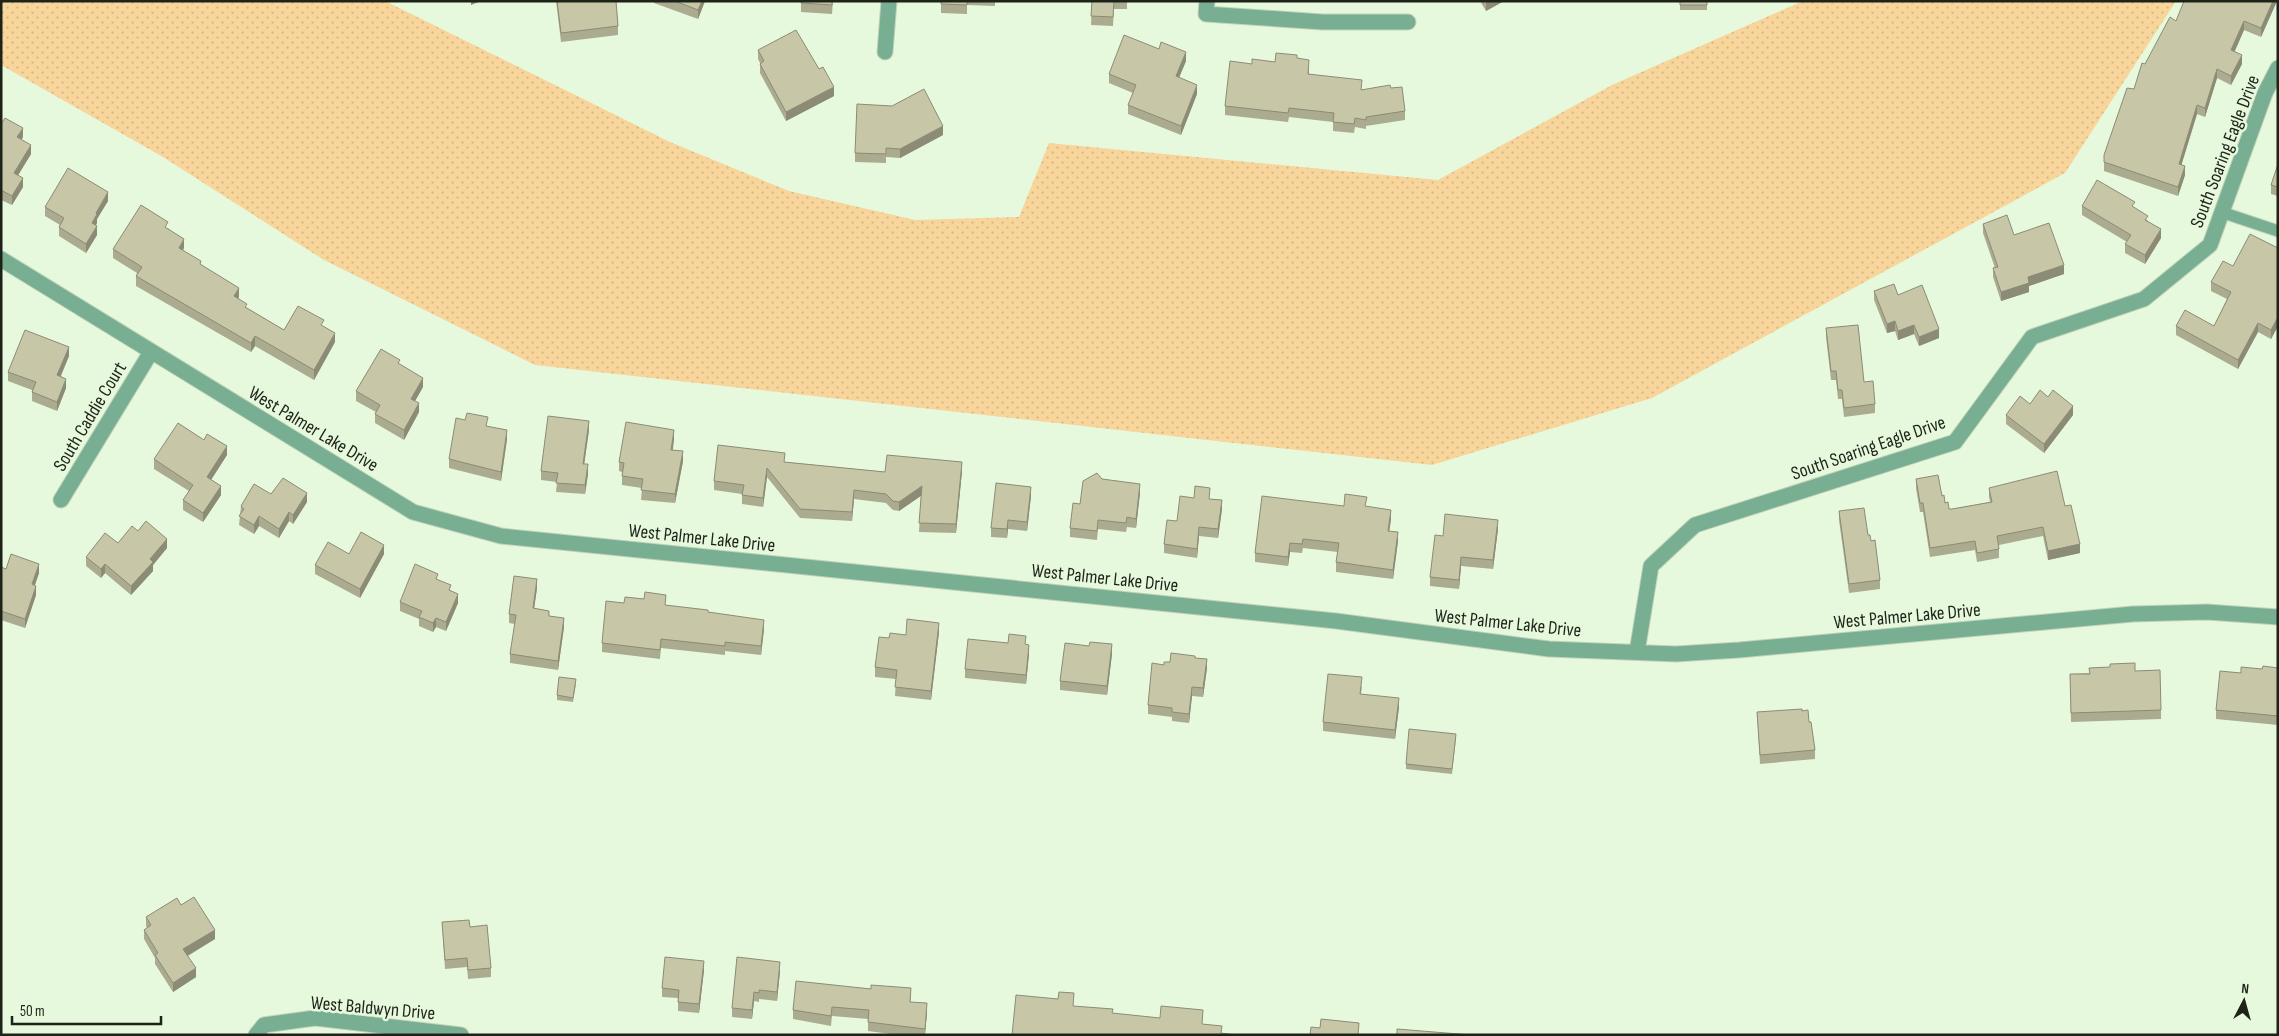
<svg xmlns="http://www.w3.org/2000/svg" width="2279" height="1036" viewBox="0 0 2279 1036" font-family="'Sofia Sans Condensed',sans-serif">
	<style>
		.grass { fill: url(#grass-dots) }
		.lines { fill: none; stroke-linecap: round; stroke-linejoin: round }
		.lane-casing { stroke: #c3d2ba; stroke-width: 13 }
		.street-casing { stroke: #c3d2ba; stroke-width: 17 }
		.lane { stroke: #78af93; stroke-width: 11 }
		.street { stroke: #78af93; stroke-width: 15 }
		.wall { fill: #abab90 }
		.shaded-wall { fill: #8b8b76 }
		.building { fill: #c7c7a8; stroke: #8b8b76 }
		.labels { text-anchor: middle; stroke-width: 5; stroke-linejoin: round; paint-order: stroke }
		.street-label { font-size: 19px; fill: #1d2319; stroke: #e7f9dd }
	</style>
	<defs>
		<pattern id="grass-dots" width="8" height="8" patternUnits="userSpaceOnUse" patternTransform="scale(1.25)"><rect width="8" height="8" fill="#f8d59b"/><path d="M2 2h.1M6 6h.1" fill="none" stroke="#d4b785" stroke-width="1.8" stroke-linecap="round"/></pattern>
	</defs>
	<rect width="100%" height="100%" fill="#e7f9dd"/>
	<path class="grass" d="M1,1H385L670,142L789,191L915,220L1019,217L1049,143L1438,180L1612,85L1803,1H2176L2065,173L1652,398L1432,465L535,365L324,260L163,157L1,65Z"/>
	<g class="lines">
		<defs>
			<path id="lane" d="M2221,212L2278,231"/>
			<path id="street" d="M1207,1L1206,14L1323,22H1408
				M885,52L889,1
				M1,259L413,512L501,536L1336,621L1549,649L1676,654L1739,650L2133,614L2207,612L2278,617
				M61,500L151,352
				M1637,652L1651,566L1695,525L1955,442L2032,337L2144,299L2210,245L2265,93L2278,68
				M256,1035L264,1025L315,1018L461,1035"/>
		</defs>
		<use href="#lane" class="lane-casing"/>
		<use href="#street" class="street-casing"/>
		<use href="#lane" class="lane"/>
		<use href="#street" class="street"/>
	</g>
	<path class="wall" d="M556,1H616L618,26V35L561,42Z
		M654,1H705L698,19L654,3Z
		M801,1H833L832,14L801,12Z
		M941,1H995V6L967,5V14L941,13Z
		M1092,1H1127V9H1114L1113,26L1091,25Z
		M1480,1H1504L1486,11Z
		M1680,1H1707V10H1680Z
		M2277,1L2261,37L2244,30L2235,51L2242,64L2231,85L2217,78L2205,117L2197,114L2181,165L2185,175L2178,196L2104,171V155L2145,64L2176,21Z
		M758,50L834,96L786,121L760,73V63L758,59Z
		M1297,58L1309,69V74L1362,90L1391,88L1405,111V120L1366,126V129L1355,127L1354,133L1333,131V122L1289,117L1288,122L1225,115V106L1252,64L1275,62Z
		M1186,61L1179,77L1197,94L1181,135L1128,114V105L1133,93L1109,83V74Z
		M1,124L23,137L21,140L31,154L18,175L23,187L12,205L1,200Z
		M943,135L900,158L886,157V163L855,162V153Z
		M2278,164V196L2271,194V185Z
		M108,201L97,219V223L96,225L97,235L86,253L59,236V227L60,225L45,216V207Z
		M2082,206L2135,208L2148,221L2161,238L2145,264L2125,253V244L2127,242L2082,215Z
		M1983,224L2014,235L2064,274L2029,286V292L2001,301L1993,277V268H1995L1983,233Z
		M168,228L184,248L183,250L239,297L238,298L247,308L284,330L324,327L335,342L314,380L255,346L251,352L136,286V276L137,273L113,258V249Z
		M2278,248V326L2271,339L2258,332L2238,369L2176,335V326H2214L2227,299L2211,291V282L2233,266Z
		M1874,291L1898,295L1939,338L1919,346L1914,334L1898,340L1895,331L1887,333L1874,300Z
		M1826,328L1864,382L1875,404V413L1844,417L1842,399H1838L1836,380H1831L1826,337Z
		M69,356L61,376L66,388L57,411L32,401V390L8,381V372Z
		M400,365L423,387L415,401L419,412L404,440L375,423V414L376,412L356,401V391Z
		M2030,404L2073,415L2044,453L2006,424V415Z
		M488,426L507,439L501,481L449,468V459Z
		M589,430L584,464L588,474L585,494L556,492L557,482L541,480V471Z
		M674,439L673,450L683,461L675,503L641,500L642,488L622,485V472L619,471V462Z
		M227,455L211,480L221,495L203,522L183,510V500L189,491L154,469V459Z
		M785,462L885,472L962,471L956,533L919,532L921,496L899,511L893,510L886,503L854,499L852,521L800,518L767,477L763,507L742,504V494L714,490V481Z
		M1102,479L1140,493L1136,528L1127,527L1126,532L1098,529L1097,540L1070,537V528L1080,504Z
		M1916,479L1942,496L1949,509H1952L1990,502L1989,497V488L2065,506L2080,553L2048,560L2043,536L1999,545V558L1977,562L1975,550L1930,557L1923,512H1920L1916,488Z
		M271,494L307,502L293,524L289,521L279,538L259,526L254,534L239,525L241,506Z
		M1031,496L1027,531L1008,529L1007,538L991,537V528Z
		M1210,499L1222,509L1218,538L1199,536L1197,558L1164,553V544L1177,521Z
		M1344,506H1367L1391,519L1389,531L1398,541L1393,579L1336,572V562L1338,552L1303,548L1302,553L1290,552L1288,566L1255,562V553Z
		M1839,511L1868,535L1871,541L1880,580V589L1849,593L1839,520Z
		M1498,529L1493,569L1461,566L1459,589L1430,586V577L1443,536Z
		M138,531L167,548L153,565V571L131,595L105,573L101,578L86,566V557L118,543Z
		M349,554H384L360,598L315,574V565Z
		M1,567L6,569L39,573L35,585L36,595L25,628L1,620Z
		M438,580L451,591L458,603L446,631L436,627L433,632L419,626V619L400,611V602Z
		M537,588L534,608L549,616L564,627L558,670L510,663V654L515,624L509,623V614Z
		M624,603L666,605L708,612L764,629L761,655L725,651V655L661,648L660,659L602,652V643Z
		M939,632L931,700L895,696L896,679L875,677V667L889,638L906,635Z
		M1008,643L1026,644L1029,654L1026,684L965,678V669Z
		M1112,654L1107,695L1060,690V681Z
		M1195,658L1207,668L1203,697L1192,696L1189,723L1172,721V717L1148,714V705L1170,662Z
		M2278,668V725L2216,719V710L2241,673Z
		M2135,671L2161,710V719L2071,722L2070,674Z
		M576,684L573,702L557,700V695Z
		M1362,686L1361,694L1399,707L1395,739L1323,731V722Z
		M1802,711L1809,722L1815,750V759L1760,764L1757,712Z
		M1456,738L1452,774L1406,769V764Z
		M181,905L215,939L188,956L196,977L173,992L155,964V958L144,939V930L147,928L146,926V917Z
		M442,922L470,927L491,968V977L468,979L467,967L445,969Z
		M704,970L699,1013L678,1011V998L662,997V988Z
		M780,971L777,1001L759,999V1002L754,1001L752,1019L732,1017V1008Z
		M911,997L910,1002L927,1012L925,1035H898L868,1031V1019L832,1016L831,1026L793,1019V1010Z"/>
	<path class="shaded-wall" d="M471,1H481L471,5Z
		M702,1H705L698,19V10Z
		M1487,1H1504L1486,11V2Z
		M2273,1H2277L2261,37V28Z
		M2244,21V30L2231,59V50Z
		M1186,52V61L1176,85V76Z
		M2242,55V64L2231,85V76Z
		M2217,69V78L2205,117V108Z
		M1197,85V94L1181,135V126Z
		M834,87V96L786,121V112Z
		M2197,105V114L2179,173V164Z
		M943,126V135L900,158V149Z
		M23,128V137L17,147V137Z
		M31,145V154L14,182V173Z
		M2185,166V175L2178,196V187Z
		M23,178V187L12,205V196Z
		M108,192V201L97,219V223L92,232V223L96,213Z
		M97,226V235L86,253V244Z
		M2161,229V238L2145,264V255Z
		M184,239V248L179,257V248Z
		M2064,265V274L2029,286V292L2001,301V292L2028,277Z
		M239,288V297L234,305V296Z
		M2278,317V326L2271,339V330Z
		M1895,321V331L1887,333V324Z
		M2258,323V332L2238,369V360Z
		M1914,325V334L1898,340V331Z
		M1939,329V338L1919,346V337Z
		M335,333V342L314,380V370Z
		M255,336V346L251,352V343Z
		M69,347V356L57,384V375Z
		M423,378V387L411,408V399Z
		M66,379V388L57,411V402Z
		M419,403V412L404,440V430Z
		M2073,406V415L2044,453V444Z
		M589,421V430L583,473V464Z
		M507,430V439L501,481V472Z
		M674,430V439L671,459V450Z
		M227,446V455L207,486V477Z
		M683,451V461L675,503V494Z
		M962,462V471L956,533V524Z
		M588,464V474L585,494V485Z
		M767,468V477L763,507V498Z
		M1140,484V493L1136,528V519Z
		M221,486V495L203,522V513Z
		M922,486V495L899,511V502Z
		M1031,487V496L1027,531V522Z
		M854,490V499L852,521V512Z
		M307,493V502L293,524V515Z
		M1222,500V509L1218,538V529Z
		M1391,510V519L1388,540V531Z
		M289,512V521L279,538V529Z
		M259,516V526L254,534V525Z
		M1008,520V529L1007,538V529Z
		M1498,520V529L1493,569V560Z
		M1199,527V536L1197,558V549Z
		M1398,532V541L1393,579V570Z
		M167,539V548L153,565V571L131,595V586L150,559Z
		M1290,543V552L1288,566V557Z
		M2080,544V553L2048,560V551Z
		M384,545V554L360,598V589Z
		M1461,557V566L1459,589V580Z
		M39,564V573L32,593V584Z
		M105,564V573L101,578V569Z
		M537,579V588L533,617V608Z
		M36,586V595L25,628V619Z
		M458,594V603L446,631V622Z
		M436,618V627L433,632V623Z
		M564,618V627L558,670V661Z
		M764,620V629L761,655V646Z
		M939,623V632L931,700V691Z
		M1112,644V654L1107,695V686Z
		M1029,645V654L1026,684V675Z
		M1207,659V668L1203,697V688Z
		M1192,687V696L1189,723V714Z
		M1399,698V707L1395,739V730Z
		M215,930V939L183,958V949Z
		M704,961V970L699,1013V1004Z
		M780,962V971L777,1001V992Z
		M196,968V977L173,992V983Z
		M754,992V1001L752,1019V1010Z
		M927,1003V1012L925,1035V1029Z"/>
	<path class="building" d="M557,1H616L618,26L561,33Z
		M675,1H702L698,10Z
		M801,1H832V5L801,3Z
		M941,1H967V5L941,4Z
		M1092,1H1114L1113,17L1091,16Z
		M1680,1H1707V5H1680Z
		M2184,1H2273L2261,28L2244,21L2231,50L2242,55L2231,76L2217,69L2205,108L2197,105L2179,164L2185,166L2178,187L2104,162V155L2127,88L2134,89L2142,63L2145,64L2170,17L2176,21Z
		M796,30L819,69L823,67L834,87L786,112L760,64L764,61L758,50Z
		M1124,35L1159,49L1161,42L1186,52L1176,76L1197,85L1181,126L1128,105L1136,85L1109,74Z
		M1276,53L1297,55V58L1309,60L1308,74L1362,80L1361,90L1390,85L1391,88L1402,87L1405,111L1366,117V120L1355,118L1354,124L1333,122L1334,113L1289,108L1288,113L1225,106L1230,61L1252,64V59L1275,62Z
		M924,89L943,126L900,149L886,148V154L855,153L857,104L892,106Z
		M5,118L23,128L17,137L31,145L14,173L23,178L12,196L1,190V124Z
		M2278,164V187L2271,185Z
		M68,168L108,192L96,213L97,214L92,223L97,226L86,244L59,227L64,218L45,207Z
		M2097,180L2135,202L2132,206L2148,216L2145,220L2161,229L2145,255L2125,244L2131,235L2082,206Z
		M141,205L168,222L165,227L184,239L179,248L201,261L200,264L239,288L234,296L247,304L245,307L284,330L298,306L324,320L321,325L335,333L314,370L255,336L251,343L136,276L142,267L113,249Z
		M2007,215L2014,235L2049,223L2064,265L2028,277L2029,283L2001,292L1993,268L1998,267L1983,224Z
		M2250,234L2278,248V317L2271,330L2258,323L2238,360L2176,326L2185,310L2214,326L2231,292L2211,282L2223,261L2233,266Z
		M1894,284L1898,295L1922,285L1939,329L1919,337L1914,325L1898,331L1895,321L1887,324L1874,291Z
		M1858,325L1864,382L1873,381L1875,404L1844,408L1842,390H1838L1836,371H1831L1826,328Z
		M25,330L69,347L57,375L66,379L57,402L32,392L36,382L8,372Z
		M381,349L400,360L398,363L423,378L411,399L419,403L404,430L375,414L380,405L356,391Z
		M2040,390L2048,397L2053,390L2073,406L2044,444L2006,415L2020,396L2030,404Z
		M467,413L488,417L486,426L507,430L501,472L449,459L456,418L465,420Z
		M548,416L589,421L583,464H588L585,485L556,483L558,473L541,471Z
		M626,422L674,430L671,450L683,451L675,494L641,490L643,479L622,476L624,463L619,462Z
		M178,423L204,440L207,434L227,446L207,477L221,486L203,513L183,500L193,485L154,459Z
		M718,445L785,453L784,462L885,472L887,455L962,462L956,524L919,523L922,486L899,502L893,501L886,494L854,490L852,512L800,509L767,468L763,498L742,495L744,485L714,481Z
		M2057,471L2065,506L2071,505L2080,544L2048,551L2043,527L1997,536L1999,549L1977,553L1975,541L1930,548L1923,503H1920L1916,479L1938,475L1942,496L1944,495L1945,503L1948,502L1949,509H1952L1992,502L1989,488Z
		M1097,473L1102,479L1140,484L1136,519L1127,517L1126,523L1098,520L1097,531L1070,528L1073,503L1080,504L1083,481Z
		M283,478L307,493L293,515L289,512L279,529L259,516L254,525L239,516L244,509L241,506L254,484L271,494Z
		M996,483L1031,487L1027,522L1008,520L1007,529L991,528Z
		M1195,486L1210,488L1209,499L1222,500L1218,529L1199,527L1197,549L1164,544L1167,520L1177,521L1180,496L1194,498Z
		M1345,494L1367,497L1365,506L1391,510L1388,531L1398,532L1393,570L1336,562L1339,543L1303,539L1302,544L1290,543L1288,557L1255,553L1262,496L1344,506Z
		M1864,508L1868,535H1870L1871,541L1875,540L1880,580L1849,584L1839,511Z
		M1445,514L1498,520L1493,560L1461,557L1459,580L1430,577L1435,535L1443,536Z
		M146,521L167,539L150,559L153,562L131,586L105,564L101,569L86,557L105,533L118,543L132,526L138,531Z
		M361,532L384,545L360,589L315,565L328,542L349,554Z
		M11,554L39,564L32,584L36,586L25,619L1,611V567L6,569Z
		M415,564L438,574L436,579L451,585L449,590L458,594L446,622L436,618L433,623L419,617L422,611L400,602Z
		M514,576L537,579L533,608L549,611V616L564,618L558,661L510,654L516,615L509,614Z
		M645,592L666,595L665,605L708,610V612L764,620L761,646L725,642V646L661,639L660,650L602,643L606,601L624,603L625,597L644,599Z
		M907,619L939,623L931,691L895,687L897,670L875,667L879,637L889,638L890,633L906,635Z
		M1009,634L1026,636L1025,644L1029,645L1026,675L965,669L968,639L1008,643Z
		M1090,642L1112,644L1107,686L1060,681L1065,643L1089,646Z
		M1171,653L1195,656V658L1207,659L1203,688L1192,687L1189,714L1172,712V708L1148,705L1152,663L1164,665V662H1170Z
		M2135,663V671L2160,670L2161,710L2071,713L2070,674H2090L2089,668L2110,667V664Z
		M2263,666L2278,668V716L2216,710L2220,671L2241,673V667L2262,669Z
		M1328,674L1362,677L1360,694L1399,698L1395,730L1323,722Z
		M559,677L576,679L573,698L557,695Z
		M1802,709V711L1808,710L1809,722H1811L1815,750L1760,755L1757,712Z
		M1409,729L1456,734L1452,769L1406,764Z
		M194,897L215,930L183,949L196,968L173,983L155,955L158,953L144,930L151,925L146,917L177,898L181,905Z
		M469,920L470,927L487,925L491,968L468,970L467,958L445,960L442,922Z
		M665,957L704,961L699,1004L678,1002L679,990L662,988Z
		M737,957L780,962L777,992L759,990V993L754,992L752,1010L732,1008Z
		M796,981L871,989V985L911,988L910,1002L927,1003L925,1029L868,1022L869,1010L832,1007L831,1016L793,1010Z
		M1059,992L1074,993L1073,1006L1113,1009L1112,1013L1160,1018L1161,1006L1203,1010L1202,1024L1222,1026L1221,1033L1236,1035H1012L1016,995L1058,999Z
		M1321,1019L1359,1023L1358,1035H1310L1311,1027L1320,1028Z
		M1397,1029L1471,1035H1397Z"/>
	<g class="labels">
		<g class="street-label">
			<text transform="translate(2224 151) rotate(-69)" y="7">South Soaring Eagle Drive</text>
			<text transform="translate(89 416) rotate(-59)" y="7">South Caddie Court</text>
			<text transform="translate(314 428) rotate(31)" y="7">West Palmer Lake Drive</text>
			<text transform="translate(1868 447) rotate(-19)" y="7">South Soaring Eagle Drive</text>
			<text transform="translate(702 537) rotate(6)" y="7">West Palmer Lake Drive</text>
			<text transform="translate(1105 577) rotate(6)" y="7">West Palmer Lake Drive</text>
			<text transform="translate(1907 615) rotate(-5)" y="7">West Palmer Lake Drive</text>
			<text transform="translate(1508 622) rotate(6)" y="7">West Palmer Lake Drive</text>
			<text transform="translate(373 1007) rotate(5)" y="7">West Baldwyn Drive</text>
		</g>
	</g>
	<rect width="2279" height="1036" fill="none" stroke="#1d2319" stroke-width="5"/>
	<g transform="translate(2244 1001) rotate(6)" stroke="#e7f9dd" stroke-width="4" paint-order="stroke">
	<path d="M0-4L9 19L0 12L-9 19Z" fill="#1d2319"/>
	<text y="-8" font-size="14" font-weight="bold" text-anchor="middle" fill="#1d2319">N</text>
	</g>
	<path d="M12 1016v8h149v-8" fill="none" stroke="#1d2319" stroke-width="2.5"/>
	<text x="20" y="1016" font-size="15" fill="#1d2319" stroke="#e7f9dd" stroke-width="4" paint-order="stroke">50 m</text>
</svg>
